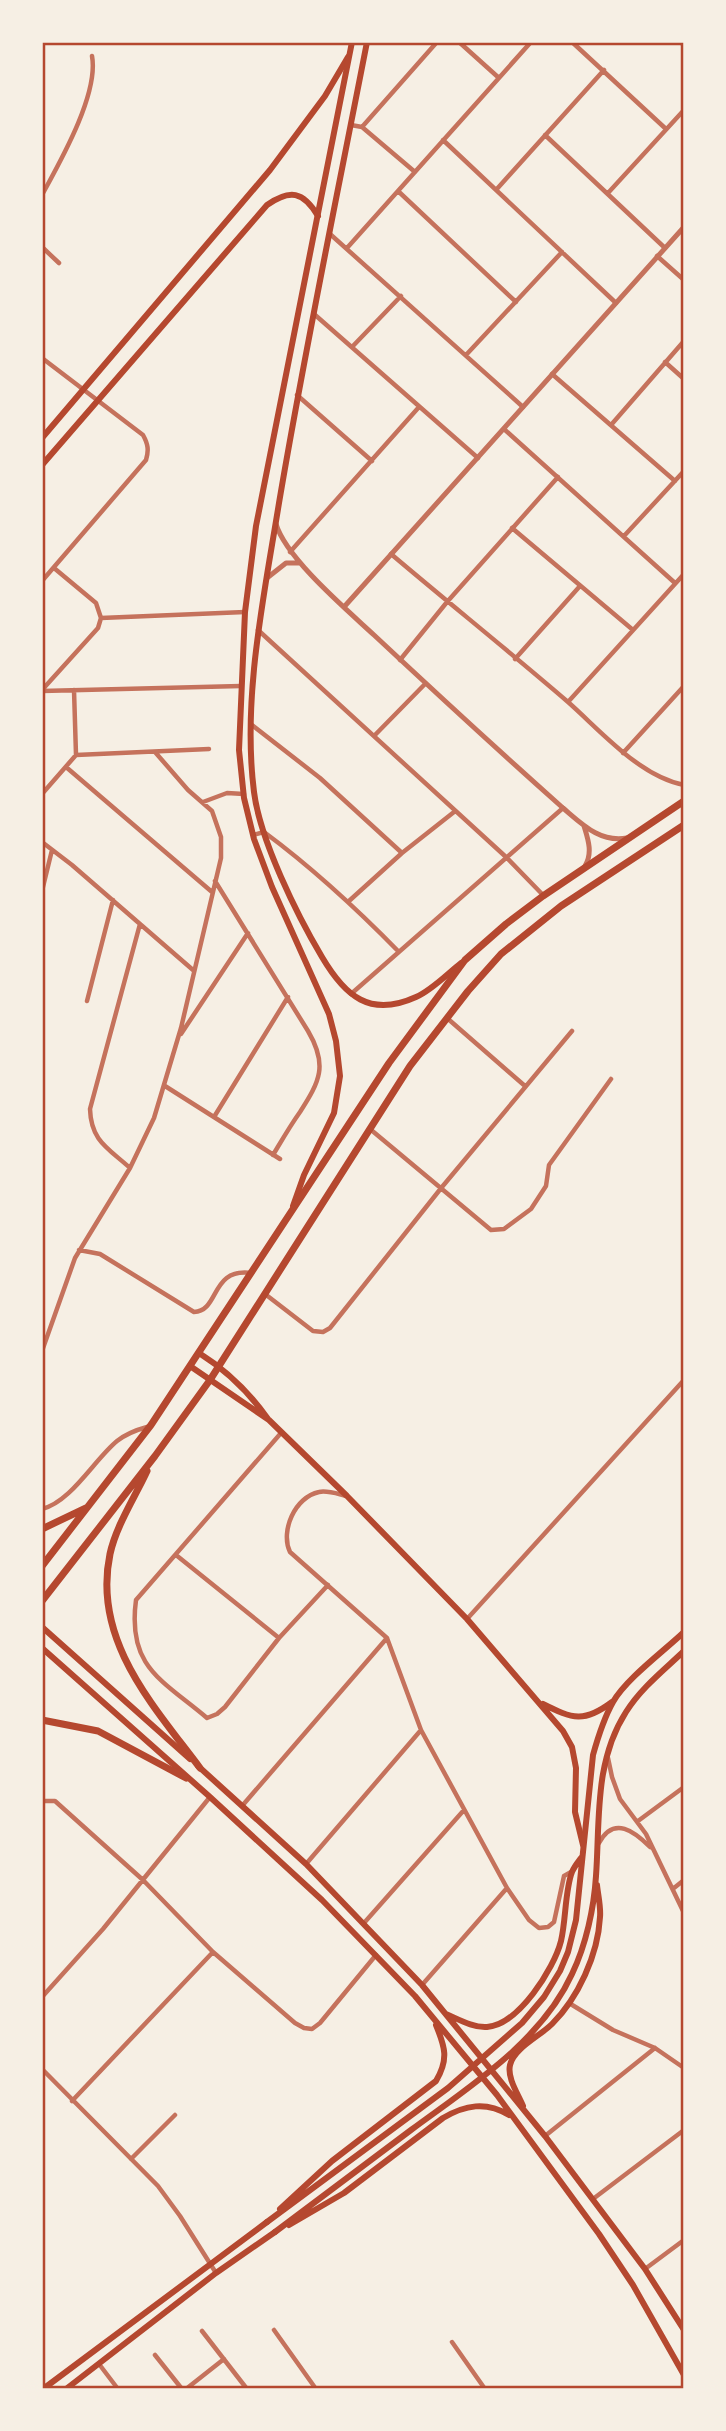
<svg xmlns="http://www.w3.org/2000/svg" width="726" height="2431" viewBox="0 0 726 2431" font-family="Cabin,sans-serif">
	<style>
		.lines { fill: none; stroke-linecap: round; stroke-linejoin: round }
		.minor { stroke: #c5725c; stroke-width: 4.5 }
		.tertiary { stroke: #c5725c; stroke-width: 5 }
		.secondary { stroke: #b5482f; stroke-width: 6 }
		.primary { stroke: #b5482f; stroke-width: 6 }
		.trunk { stroke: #b5482f; stroke-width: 7 }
		.neatline { fill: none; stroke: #b5482f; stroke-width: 2.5 }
	</style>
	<rect width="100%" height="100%" fill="#f6efe4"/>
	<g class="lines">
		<path class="minor" d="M459,42L499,78
			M572,42L666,129
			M680,42L684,45
			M351,125L362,127L437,42
			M362,127L415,172
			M545,135L665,248
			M443,140L616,303
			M496,190L604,70
			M398,191L516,302
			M608,193L684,110
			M42,195C60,162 99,94 92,56
			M330,234L523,407
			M42,247L59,263
			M347,248L531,42
			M657,256L684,280
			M314,314L478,458
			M352,347L401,296
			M466,355L562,252
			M42,358L143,435C148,444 149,450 146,460L42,581
			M665,362L684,379
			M552,374L675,481
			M297,395L372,461
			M611,425L684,341
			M504,429L675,583
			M512,528L633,630
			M624,536L684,471
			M290,552L419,407
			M391,554C450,604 510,652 568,702C601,731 639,776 684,785
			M101,618L245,612
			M258,630L506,857L543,895
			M515,659L580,586
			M400,660L447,602L558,477
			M42,690L98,628L101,618L96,603L54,568
			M42,691L241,686
			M568,702L684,574
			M252,725L320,778L402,853
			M374,736L425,684
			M623,753L684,686
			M76,755L209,749
			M66,767L212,892
			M42,794L76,755L74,690
			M203,802L227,793L244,794
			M253,835L264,832C314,869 356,908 399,952
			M42,842L72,865L193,970
			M215,881L308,1031C328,1065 320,1081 300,1112C290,1126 282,1140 273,1155
			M42,891L52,850
			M349,901L402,853L454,812
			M351,994L563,808
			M87,1001L113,900
			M447,1018L525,1086
			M181,1034L248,933
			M165,1086L280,1159
			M214,1117L288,997
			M370,1129L491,1230L504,1229L531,1209L546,1186L549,1165L611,1079
			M130,1168C108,1148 91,1141 90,1109L140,924
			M79,1250L100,1254L194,1312C220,1311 210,1267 252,1273
			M265,1294L313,1331L323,1332L330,1328L442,1187L572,1031
			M42,1351L75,1258L130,1168L154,1118L181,1028L221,858V837L212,811L188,790L155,752
			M281,1433L136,1600C127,1667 162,1680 207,1718L217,1714L225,1707L279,1638L328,1585
			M347,1496C338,1494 327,1490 319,1492C295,1497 280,1531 290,1552L387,1638L421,1730L507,1888L529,1920L539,1928L548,1927L554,1922L564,1876L571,1872
			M42,1509C71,1502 94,1460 117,1441C126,1434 136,1430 147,1427
			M176,1555L279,1638
			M467,1619L684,1380
			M608,1758L612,1777L620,1799L646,1834L684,1913
			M42,1801H55L143,1880L213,1952L295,2023L304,2028L312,2029L320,2023L376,1955
			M242,1806L387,1638
			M638,1821L684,1787
			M599,1843C614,1815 635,1832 650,1847
			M306,1864L421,1730
			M674,1888L684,1880
			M364,1923L464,1810
			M422,1985L507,1888
			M42,1997L103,1929L210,1797
			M569,2003L613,2030L655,2048L684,2068
			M42,2069L158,2186L180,2216L216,2273
			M72,2101L213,1952
			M545,2136L655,2048
			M131,2159L175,2115
			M593,2199L684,2130
			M645,2269L684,2240
			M274,2330L316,2389
			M202,2331L247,2389
			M452,2342L485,2389
			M155,2355L182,2389
			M99,2364L118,2389
			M186,2389L224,2359"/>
		<path class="tertiary" d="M276,524C286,558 346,609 374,635C436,693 499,751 563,808C582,824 600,843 627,838
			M267,578L286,563H299
			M344,607L684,227
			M584,826C588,839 593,853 585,866"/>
		<path class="secondary" d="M42,438L270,170L325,96L348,57
			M42,465L267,205C290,189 303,191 318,216
			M199,1353C226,1370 249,1392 268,1419
			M190,1366L269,1420L347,1496L467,1619L563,1731L572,1747L576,1768L575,1812L583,1845
			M543,1704C573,1719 584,1723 612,1702
			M43,2389L267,2222
			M66,2389L216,2273L275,2232"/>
		<path class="primary" d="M367,42C337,196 305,349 279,503C264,596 242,698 254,792C260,840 297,915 322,957C345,996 370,1018 416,997C432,990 447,974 461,963
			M293,1206L304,1175L334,1113L340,1076L336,1041L329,1014L272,887L254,839L244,798L239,750L245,612L256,526L352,42
			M42,1627L190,1759
			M42,1648L210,1797L322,1900L415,1996L497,2095L599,2234L633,2285L684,2375
			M198,1766L306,1864L422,1985L545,2136L645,2269L684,2330
			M446,2014C458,2019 473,2028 487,2027C518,2025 554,1969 561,1941C566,1920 565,1890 572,1872C574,1867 578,1862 581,1858
			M523,2106C518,2094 507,2078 510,2065C514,2048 540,2036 552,2024C578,1998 598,1955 600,1917C601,1907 598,1895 597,1885
			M280,2209L332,2161L436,2081C449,2059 445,2047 436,2025
			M267,2222L448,2088L522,2023L544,1997L560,1971L568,1952L576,1920L593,1755C598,1737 604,1718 613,1702C626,1679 664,1651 684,1632
			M289,2225L344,2193L443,2118C465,2105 486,2101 509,2115
			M275,2232C320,2198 366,2164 411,2130C469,2087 541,2042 572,1974C586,1945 594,1908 596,1876C600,1820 594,1762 626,1712C641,1688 664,1670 684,1651"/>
		<path class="trunk" d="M147,1471C135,1497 116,1526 110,1554C92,1640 153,1705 200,1768
			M42,1529L86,1508
			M42,1566L151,1425L389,1063L465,960L506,924L543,896L684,801
			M42,1601L155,1456L210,1380L410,1066L468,991L501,954L561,906L684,825
			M42,1720L98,1731L186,1778"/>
	</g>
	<rect width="726" height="2431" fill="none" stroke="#f6efe4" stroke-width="88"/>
	<rect x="44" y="44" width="638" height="2343" class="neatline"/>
</svg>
